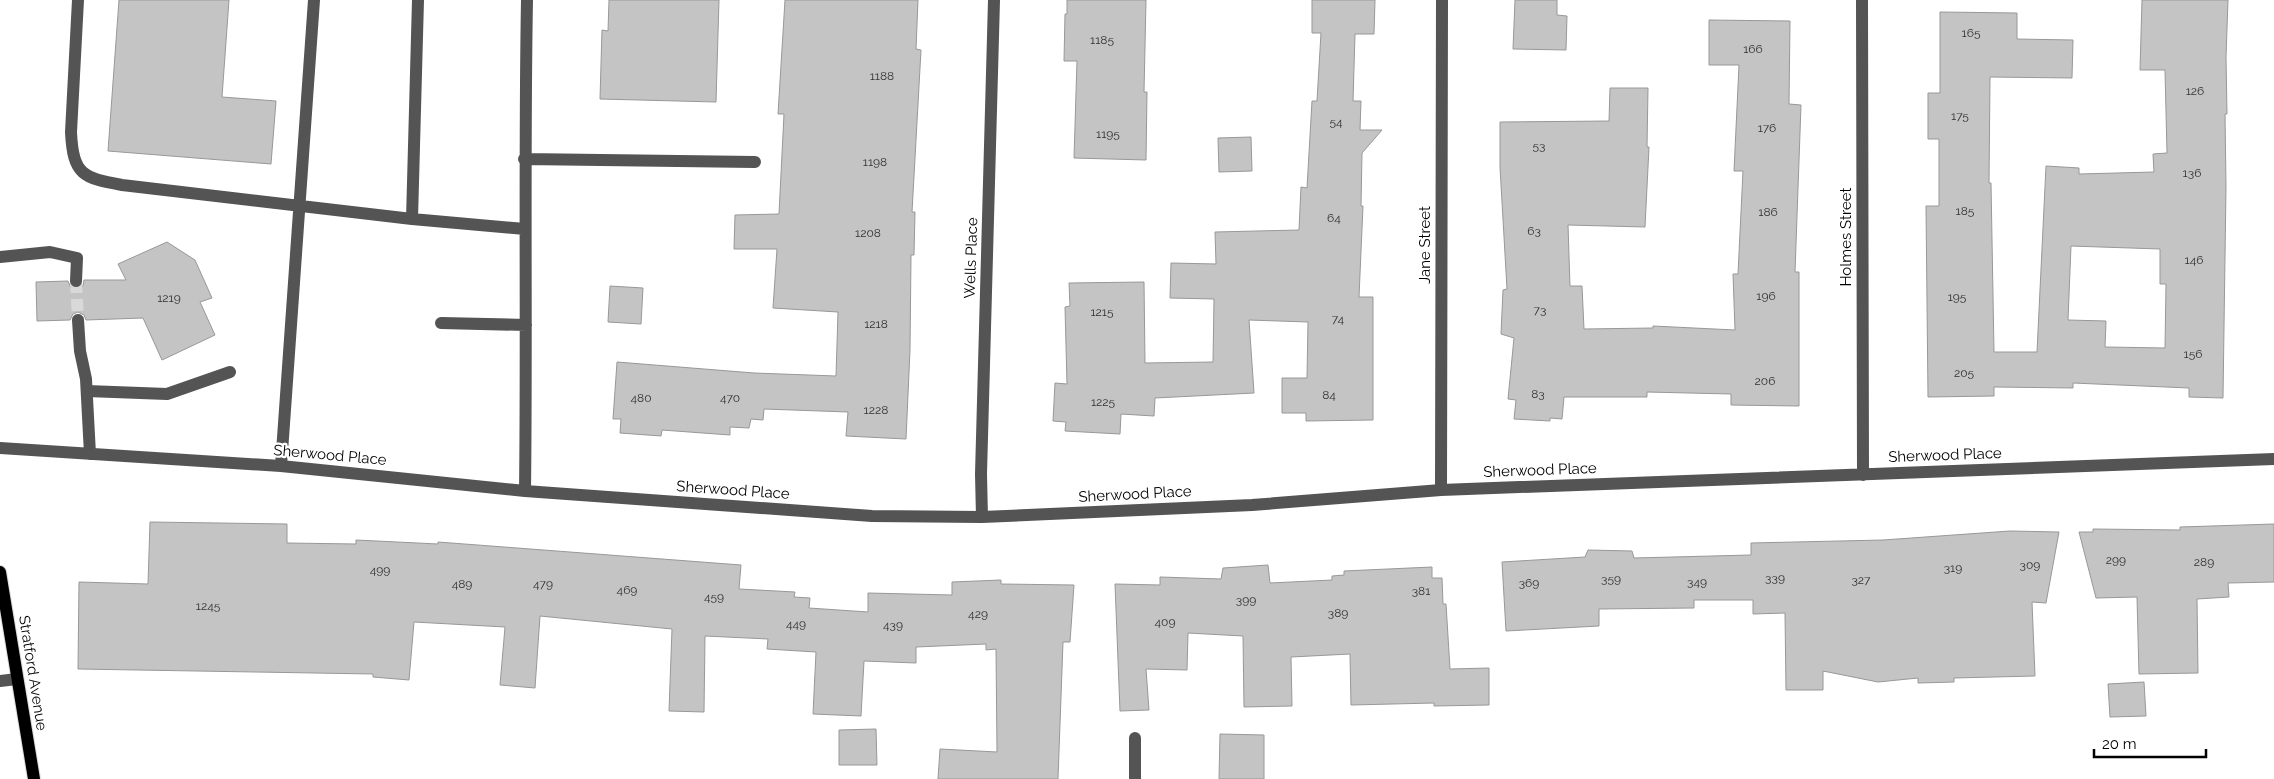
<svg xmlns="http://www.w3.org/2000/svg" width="2274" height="779" viewBox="0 0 2274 779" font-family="Raleway,sans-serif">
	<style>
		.building { fill: #c4c4c4; stroke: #989898; fill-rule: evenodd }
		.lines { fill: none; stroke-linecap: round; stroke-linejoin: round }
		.minor-tunnel { stroke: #d9d9d9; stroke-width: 12; stroke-dasharray: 12 6; stroke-linecap: butt }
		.major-casing { stroke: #dbdbdb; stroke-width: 14 }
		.minor { stroke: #545454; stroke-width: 12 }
		.major { stroke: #000; stroke-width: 12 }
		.labels { text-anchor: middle; stroke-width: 4.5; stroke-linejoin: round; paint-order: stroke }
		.number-label { font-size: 12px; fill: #313131 }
		.street-label { font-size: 15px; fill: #000; stroke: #fff }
	</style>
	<rect width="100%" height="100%" fill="#fff"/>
	<path class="building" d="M119,0H229L222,97L276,101L271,164L108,151Z
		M609,0H719L716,102L600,99L602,30L608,31Z
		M785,0H918L916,49L921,50L912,212H915L914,255H911L910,350L906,439L846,436L848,412L764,409L763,420L751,419L749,428L730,427V435L662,430L661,436L620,433L621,419H613L617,362L754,373L836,376L838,312L773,308L777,249H734L735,215L779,214L784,114H778Z
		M1067,0H1146L1144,92H1147L1146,160L1074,158L1077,61H1064L1065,14H1067Z
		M1312,0H1375L1374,34H1355L1353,101H1361L1360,130H1382L1362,153L1361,206H1363L1359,297H1373V420L1306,421V413H1282V378H1307L1308,322L1249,320L1254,393L1155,398L1154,416L1121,414L1120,434L1065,431L1066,422L1053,421L1055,383L1067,384L1065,307L1070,306L1069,283L1144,282L1145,363L1213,362L1214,299L1170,298L1171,263L1216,264L1215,232L1299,230L1301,187L1307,188L1312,101H1317L1321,33H1312Z
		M1515,0H1557V15L1567,16L1566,50L1513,49Z
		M2142,0H2228L2226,57L2227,114H2225L2226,187L2223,398L2189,397V388L2073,383V388L1994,387V396L1928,397L1926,206H1939V139H1928V93H1940V12L2017,13V39L2073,40L2072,78L1990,77L1989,183H1991L1994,352H2037L2046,166L2079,168V174L2154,172L2153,154L2167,153L2165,70H2140ZM2071,246L2160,249V284H2166L2165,348L2105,347L2106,321L2068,320Z
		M1709,20L1790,21L1789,104L1801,105L1795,272H1799V406L1731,405V394L1647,392V397H1564L1562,419L1550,418V421L1514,419L1516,400L1508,399L1514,338L1501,334L1503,290L1507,289L1500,167V122L1609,121L1610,88H1648L1647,147H1649L1645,227L1568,225L1570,286H1582L1584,329L1653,328V326L1735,330L1733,274H1738L1743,171H1734L1739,65H1709Z
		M1251,137L1252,171L1219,172L1218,138Z
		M167,242L195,260L212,298L200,302L215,335L162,360L143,318L86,320L84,315L78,312L73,314L70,320L37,321L36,282L68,281L71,288L76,289L83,286L84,280H126L118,264Z
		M610,286L643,288L641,324L608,322Z
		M150,522L287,524V543L356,544V540L438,544V542L741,565L739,589L795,592L794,597L810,598L809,608L868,612V593L952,595V582L1001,580V584L1074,585L1070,642H1063L1058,779H938L940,749L997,752L996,649L986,650V644L916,647V663L864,661L861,716L813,714L816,652L767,649L768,639L705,636L704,712L669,711L672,629L540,616L535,688L500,685L505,627L414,622L409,680L373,677V674L78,669L79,582L148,584Z
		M2274,524V582L2228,583L2229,597L2197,599L2198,673L2139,674L2137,597L2096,598L2079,532H2093V529L2180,530V527Z
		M2010,531L2059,532L2046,603L2032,602L2035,676L1954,678V682L1918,683V678L1878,682L1823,671V690H1786L1785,613L1753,614V600H1694V608L1599,609V626L1506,631L1502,562L1585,557L1588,550L1632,551L1634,558L1751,555V543L1883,540Z
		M1268,565L1270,583L1332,580V576L1344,575V571L1432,567V578H1442L1443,604H1446L1450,669L1489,668V705L1434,706V703L1351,705L1350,654L1291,657L1292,706L1244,707L1243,636L1188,633L1187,670L1146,669L1149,710L1120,711L1115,584L1160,585V577L1221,579L1223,568Z
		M2144,682L2146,716L2110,717L2108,684Z
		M876,729L877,765H839V730Z
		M1220,734L1264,735V779H1219Z"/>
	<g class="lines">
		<path class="minor-tunnel" d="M76,281L78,320"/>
		<defs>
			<path id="major" d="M0,572L34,779"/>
		</defs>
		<use href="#major" class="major-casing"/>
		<path class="minor" d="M78,0L71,132C73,175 83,178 122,185L412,219L525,229
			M1862,0L1863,475
			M524,159L755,162
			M412,219L418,0
			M0,257L50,252L77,258L76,281
			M78,320L80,351L86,379L90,454
			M441,323L526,325
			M87,391L167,394L230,372
			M0,448L281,466L525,491L872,516L982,517L1252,505L1441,490L2274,459
			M281,466L314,0
			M1441,490L1442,0
			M525,491C527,327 524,164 527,0
			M982,517L981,474L994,0
			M0,681L17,679
			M1135,779V738"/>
		<use href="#major" class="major"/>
	</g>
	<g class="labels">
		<g class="number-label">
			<text x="1971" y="37">165</text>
			<text x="1102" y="44">1185</text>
			<text x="1753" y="53">166</text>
			<text x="882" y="80">1188</text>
			<text x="2195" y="95">126</text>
			<text x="1960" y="120">175</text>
			<text x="1336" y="126">54</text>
			<text x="1767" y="132">176</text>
			<text x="1108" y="138">1195</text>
			<text x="1539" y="150">53</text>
			<text x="875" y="166">1198</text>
			<text x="2192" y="177">136</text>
			<text x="1965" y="215">185</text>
			<text x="1768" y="216">186</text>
			<text x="1334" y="222">64</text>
			<text x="1534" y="235">63</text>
			<text x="868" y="237">1208</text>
			<text x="2194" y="264">146</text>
			<text x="1766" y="300">196</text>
			<text x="1957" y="301">195</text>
			<text x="169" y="302">1219</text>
			<text x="1540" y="314">73</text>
			<text x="1102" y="316">1215</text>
			<text x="1338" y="323">74</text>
			<text x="876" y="328">1218</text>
			<text x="2193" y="358">156</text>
			<text x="1964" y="377">205</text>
			<text x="1765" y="385">206</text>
			<text x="1538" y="398">83</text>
			<text x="1329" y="399">84</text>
			<text x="641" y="402">480</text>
			<text x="730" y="402">470</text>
			<text x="1103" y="406">1225</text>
			<text x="876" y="414">1228</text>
			<text x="2116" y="564">299</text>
			<text x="2204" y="566">289</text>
			<text x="2030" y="569">309</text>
			<text x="1953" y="572">319</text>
			<text x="380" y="574">499</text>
			<text x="1775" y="582">339</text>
			<text x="1611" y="583">359</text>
			<text x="1861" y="584">327</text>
			<text x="1697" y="586">349</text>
			<text x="1529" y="587">369</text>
			<text x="462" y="588">489</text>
			<text x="543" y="588">479</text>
			<text x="627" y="594">469</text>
			<text x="1421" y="595">381</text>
			<text x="714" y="601">459</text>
			<text x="1246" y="604">399</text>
			<text x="208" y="610">1245</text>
			<text x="1338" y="617">389</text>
			<text x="978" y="618">429</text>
			<text x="1165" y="626">409</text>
			<text x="796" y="628">449</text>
			<text x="893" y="629">439</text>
		</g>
		<g class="street-label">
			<text transform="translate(1846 237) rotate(-90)" y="5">Holmes Street</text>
			<text transform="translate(1425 245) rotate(-90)" y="5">Jane Street</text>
			<text transform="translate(971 258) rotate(-88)" y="5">Wells Place</text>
			<text transform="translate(330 455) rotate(5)" y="5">Sherwood Place</text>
			<text transform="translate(1945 455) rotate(-2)" y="5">Sherwood Place</text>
			<text transform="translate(1540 470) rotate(-2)" y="5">Sherwood Place</text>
			<text transform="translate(733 490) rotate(4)" y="5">Sherwood Place</text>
			<text transform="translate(1135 494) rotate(-3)" y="5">Sherwood Place</text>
			<text transform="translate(33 673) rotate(81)" y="5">Stratford Avenue</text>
		</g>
	</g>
	<path d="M2094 749v8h112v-8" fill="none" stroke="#000000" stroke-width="2.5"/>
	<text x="2102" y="749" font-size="15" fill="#000000" stroke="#ffffff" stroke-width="4" paint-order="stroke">20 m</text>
</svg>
